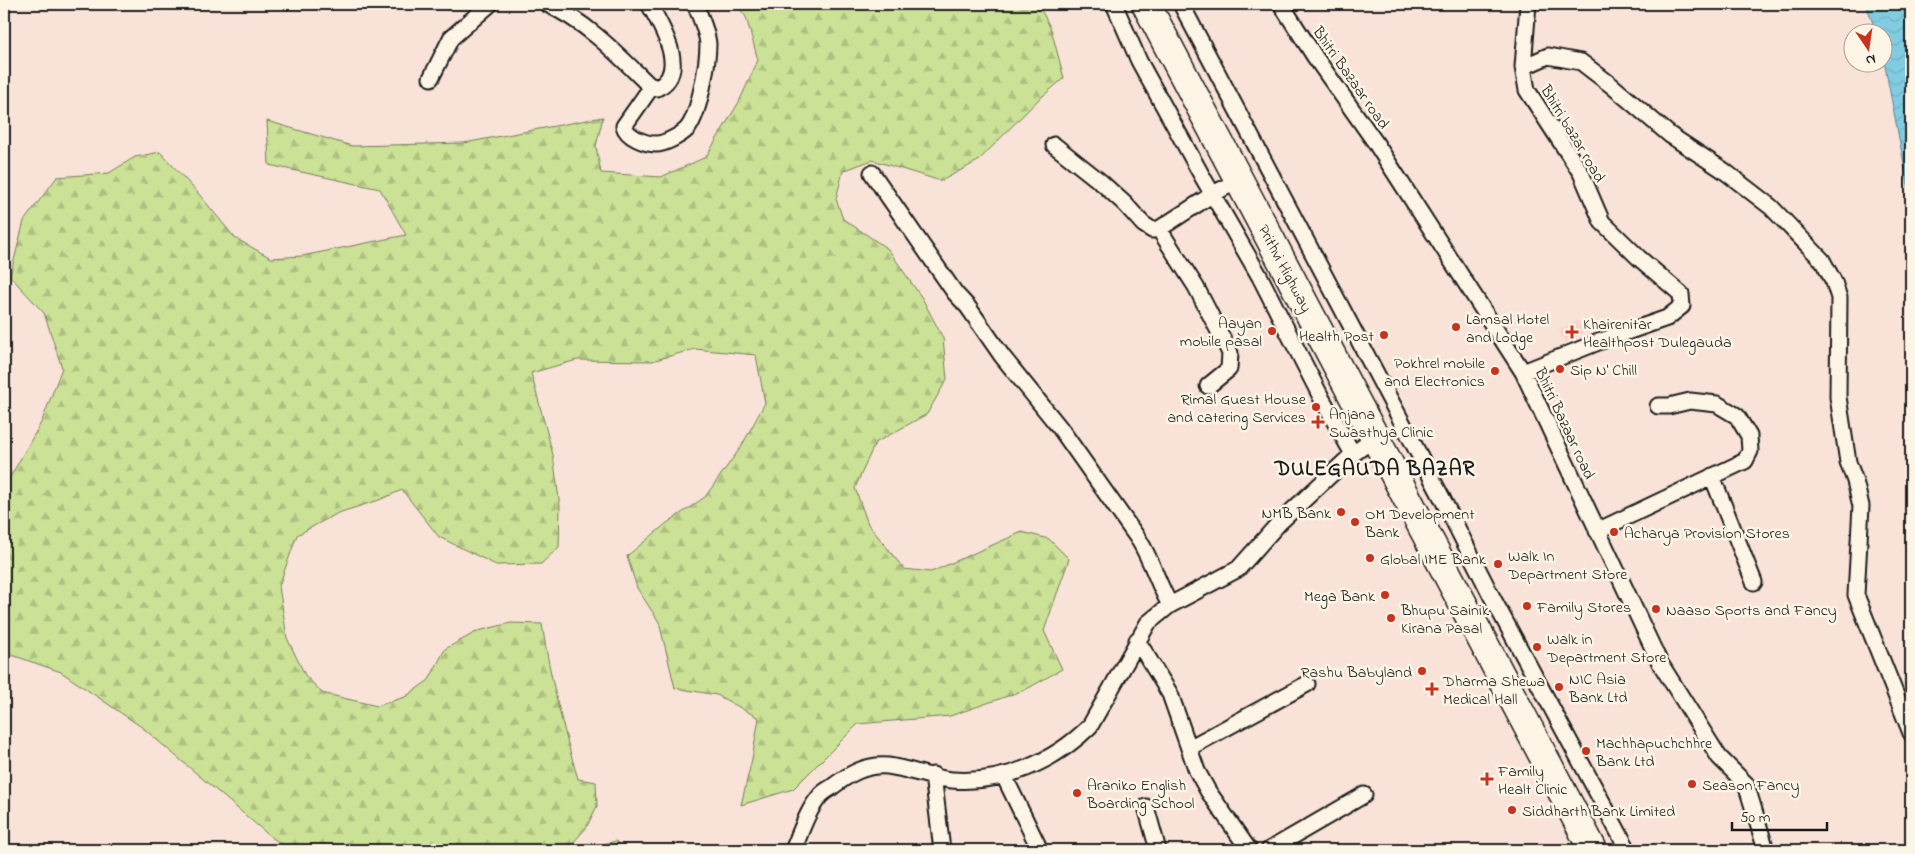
<svg xmlns="http://www.w3.org/2000/svg" width="1915" height="854" viewBox="0 0 1915 854" font-family="'Indie Flower',sans-serif">
	<style>
		.built { fill: #f7d5cd }
		.forest { fill: url(#forest-firs); stroke: #737e59 }
		.water { fill: url(#water-waves); stroke: #598693 }
		.lines { fill: none; stroke-linecap: round; stroke-linejoin: round }
		.street-casing { stroke: #1c1c1c; stroke-width: 19 }
		.highway-casing { stroke: #1c1c1c; stroke-width: 31 }
		.street { stroke: #fcf5e5; stroke-width: 15 }
		.highway { stroke: #fcf5e5; stroke-width: 28 }
		.poi-dot { fill: #c8321e; stroke: #fcf5e5; stroke-width: 2 }
		.labels { text-anchor: middle; stroke-width: 5; stroke-linejoin: round; paint-order: stroke }
		.street-label { font-size: 16px; fill: #1c1c1c; stroke: #fcf5e5 }
		.poi-label { font-size: 16px; fill: #1c1c1c; stroke: #fcf5e5; text-anchor: start }
		.district-label { font-size: 21px; font-weight: bold; letter-spacing: 1px; fill: #1c1c1c; stroke: #fcf5e5 }
	</style>
	<defs>
		<pattern id="forest-firs" width="22" height="20" patternUnits="userSpaceOnUse" patternTransform="scale(1.25)"><rect width="22" height="20" fill="#cae196"/><path d="M5 1l3.5 6h-7zM16 11l3.5 6h-7z" fill="#adc081"/></pattern>
		<pattern id="water-waves" width="16" height="10" patternUnits="userSpaceOnUse" patternTransform="scale(1.25)"><rect width="16" height="10" fill="#82cce2"/><path d="M0 5q4-4 8 0t8 0" fill="none" stroke="#70afc1"/></pattern>
	</defs>
	<rect width="100%" height="100%" fill="#f9e2d7"/>
	<filter id="ink" filterUnits="userSpaceOnUse"><feTurbulence type="fractalNoise" baseFrequency=".02" numOctaves="2"/><feDisplacementMap in="SourceGraphic" scale="10" xChannelSelector="R" yChannelSelector="G"/><feConvolveMatrix kernelMatrix="1 2 1 2 8 2 1 2 1" color-interpolation-filters="sRGB"/></filter>
	<g filter="url(#ink)">
		<path class="built" d="M1577,321L1585,332L1566,343L1559,331Z"/>
		<path class="forest" d="M736,4H1038L1051,29L1064,78L1037,101L978,161L941,181L872,160L843,171L836,199L843,219L888,249L922,298L943,338L947,379L927,414L875,443L855,488L868,524L904,569L931,572L1022,532L1049,539L1069,559L1044,631L1062,669L1025,690L950,716L858,724L793,789L741,805L752,759L759,718L717,695L675,688L659,622L637,588L627,556L667,523L705,497L741,447L765,403L756,355L695,349L652,361L577,360L531,373L553,455L560,507L559,547L541,564L496,565L439,537L402,490L379,500L338,513L297,535L279,586L287,638L305,675L322,693L377,706L405,697L429,680L445,649L478,631L511,623L542,624C550,677 563,728 578,779L596,782L597,806L586,828L567,850H291L271,837L143,728L61,672L9,654L4,640V488L42,421L62,368L44,313L10,276L24,221L57,177L109,173L135,157L160,152L198,193L235,238L271,258L302,256L406,235L380,189L269,165L267,121L352,146L464,143L603,117L596,146L601,173L661,177L706,157L739,102L758,60L746,17Z
			M616,841L624,850H588L591,847Z"/>
		<path class="water" d="M1866,4H1911V200L1883,56L1882,32H1876Z"/>
		<g class="lines">
			<defs>
				<path id="street" d="M547,4C587,22 618,55 649,85L657,88C690,73 661,25 649,4
					M1114,4L1139,61L1202,176L1260,277L1322,399L1353,454
					M1181,4L1441,496L1492,597L1628,850
					M1281,4L1315,57L1375,142L1523,372L1660,663L1719,757L1746,784L1766,850
					M1528,4L1523,67L1548,56L1581,62L1611,85L1670,135L1723,170L1771,207L1822,260L1834,282L1839,298L1838,397L1848,462L1855,481L1861,506L1856,595L1911,733
					M1523,67L1527,90L1581,173L1602,222L1639,258L1681,294L1682,306L1667,318L1601,341L1523,372
					M431,78L451,38L490,4
					M652,86L624,126C627,137 645,144 656,144C665,144 681,135 687,129C699,116 708,62 708,44C707,31 700,16 695,4
					M1054,145L1102,183L1125,204L1143,224L1152,230L1159,229L1213,194L1239,180
					M872,173L955,293L968,307L1002,356L1060,428L1139,540C1152,561 1158,584 1170,605
					M1159,229L1196,287L1230,353L1229,369L1208,386
					M1712,476L1754,582
					M1597,531L1745,461L1750,451L1749,436L1737,416L1717,404L1690,401L1669,406H1658
					M1137,640L1170,694L1197,771L1208,791L1249,850
					M1189,748L1307,684
					M933,775L942,850
					M1004,776L1040,850
					M1146,807L1158,850
					M793,850C801,832 807,811 820,796C823,792 829,789 832,787C849,774 866,764 888,766C910,769 930,778 952,780C1003,784 1054,762 1090,726L1148,623L1170,605L1238,569L1279,523L1353,454L1375,438
					M1269,850L1364,795"/>
				<path id="highway" d="M1146,4L1593,850"/>
			</defs>
			<use href="#street" class="street-casing"/>
			<use href="#highway" class="highway-casing"/>
			<use href="#street" class="street"/>
			<use href="#highway" class="highway"/>
		</g>
	</g>
	<g class="poi-dot">
		<circle cx="1456" cy="327" r="5"/>
		<circle cx="1272" cy="331" r="5"/>
		<path d="M1569.5 324.5h5v5h5v5h-5v5h-5v-5h-5v-5h5z"/>
		<circle cx="1384" cy="335" r="5"/>
		<circle cx="1560" cy="369" r="5"/>
		<circle cx="1495" cy="371" r="5"/>
		<circle cx="1316" cy="407" r="5"/>
		<path d="M1315.5 414.5h5v5h5v5h-5v5h-5v-5h-5v-5h5z"/>
		<circle cx="1341" cy="512" r="5"/>
		<circle cx="1355" cy="522" r="5"/>
		<circle cx="1614" cy="532" r="5"/>
		<circle cx="1370" cy="558" r="5"/>
		<circle cx="1498" cy="564" r="5"/>
		<circle cx="1385" cy="595" r="5"/>
		<circle cx="1527" cy="606" r="5"/>
		<circle cx="1656" cy="609" r="5"/>
		<circle cx="1391" cy="618" r="5"/>
		<circle cx="1537" cy="647" r="5"/>
		<circle cx="1422" cy="671" r="5"/>
		<circle cx="1559" cy="687" r="5"/>
		<path d="M1429.5 681.5h5v5h5v5h-5v5h-5v-5h-5v-5h5z"/>
		<circle cx="1586" cy="751" r="5"/>
		<path d="M1484.5 771.5h5v5h5v5h-5v5h-5v-5h-5v-5h5z"/>
		<circle cx="1692" cy="784" r="5"/>
		<circle cx="1077" cy="793" r="5"/>
		<circle cx="1512" cy="810" r="5"/>
	</g>
	<g class="labels">
		<g class="street-label">
			<text transform="translate(1352 77) rotate(55)" y="6">Bhitri Bazaar road</text>
			<text transform="translate(1574 133) rotate(59)" y="6">Bhitri bazar road</text>
			<text transform="translate(1286 268) rotate(62)" y="6">Prithvi Highway</text>
			<text transform="translate(1566 423) rotate(65)" y="6">Bhitri Bazaar road</text>
		</g>
		<g class="poi-label">
			<text x="1466" y="324">Lamsal Hotel<tspan x="1466" dy="18">and Lodge</tspan></text>
			<text x="1262" y="328" text-anchor="end">Aayan<tspan x="1262" dy="18">mobile pasal</tspan></text>
			<text x="1583" y="329">Khairenitar<tspan x="1583" dy="18">Healthpost Dulegauda</tspan></text>
			<text x="1374" y="341" text-anchor="end">Health Post</text>
			<text x="1485" y="368" text-anchor="end">Pokhrel mobile<tspan x="1485" dy="18">and Electronics</tspan></text>
			<text x="1570" y="375">Sip N' Chill</text>
			<text x="1306" y="404" text-anchor="end">Rimal Guest House<tspan x="1306" dy="18">and catering Services</tspan></text>
			<text x="1329" y="419">Anjana<tspan x="1329" dy="18">Swasthya Clinic</tspan></text>
			<text x="1331" y="518" text-anchor="end">NMB Bank</text>
			<text x="1365" y="519">OM Development<tspan x="1365" dy="18">Bank</tspan></text>
			<text x="1624" y="538">Acharya Provision Stores</text>
			<text x="1508" y="561">Walk In<tspan x="1508" dy="18">Department Store</tspan></text>
			<text x="1380" y="564">Global IME Bank</text>
			<text x="1375" y="601" text-anchor="end">Mega Bank</text>
			<text x="1537" y="612">Family Stores</text>
			<text x="1401" y="615">Bhupu Sainik<tspan x="1401" dy="18">Kirana Pasal</tspan></text>
			<text x="1666" y="615">Naaso Sports and Fancy</text>
			<text x="1547" y="644">Walk in<tspan x="1547" dy="18">Department Store</tspan></text>
			<text x="1412" y="677" text-anchor="end">Rashu Babyland</text>
			<text x="1569" y="684">NIC Asia<tspan x="1569" dy="18">Bank Ltd</tspan></text>
			<text x="1443" y="686">Dharma Shewa<tspan x="1443" dy="18">Medical Hall</tspan></text>
			<text x="1596" y="748">Machhapuchchhre<tspan x="1596" dy="18">Bank Ltd</tspan></text>
			<text x="1498" y="776">Family<tspan x="1498" dy="18">Healt Clinic</tspan></text>
			<text x="1087" y="790">Araniko English<tspan x="1087" dy="18">Boarding School</tspan></text>
			<text x="1702" y="790">Season Fancy</text>
			<text x="1522" y="816">Siddharth Bank Limited</text>
		</g>
		<g class="district-label">
			<text x="1375" y="475">DULEGAUDA BAZAR</text>
		</g>
	</g>
	<rect width="1915" height="854" fill="none" stroke="#fcf5e5" stroke-width="20"/>
	<rect x="10" y="10" width="1895" height="834" fill="none" stroke="#1c1c1c" stroke-width="2" filter="url(#ink)"/>
	<g transform="translate(1868 48) rotate(167)"><circle r="24" fill="#fcf5e5" stroke="#a29e95"/>
	<path d="M0-4L9 19L0 12L-9 19Z" fill="#c8321e"/>
	<text y="-8" font-size="14" font-weight="bold" text-anchor="middle" fill="#1c1c1c">N</text>
	</g>
	<path d="M1732 822v8h95v-8" fill="none" stroke="#1c1c1c" stroke-width="2.5"/>
	<text x="1740" y="822" font-size="15" fill="#1c1c1c" stroke="#fcf5e5" stroke-width="4" paint-order="stroke">50 m</text>
</svg>
